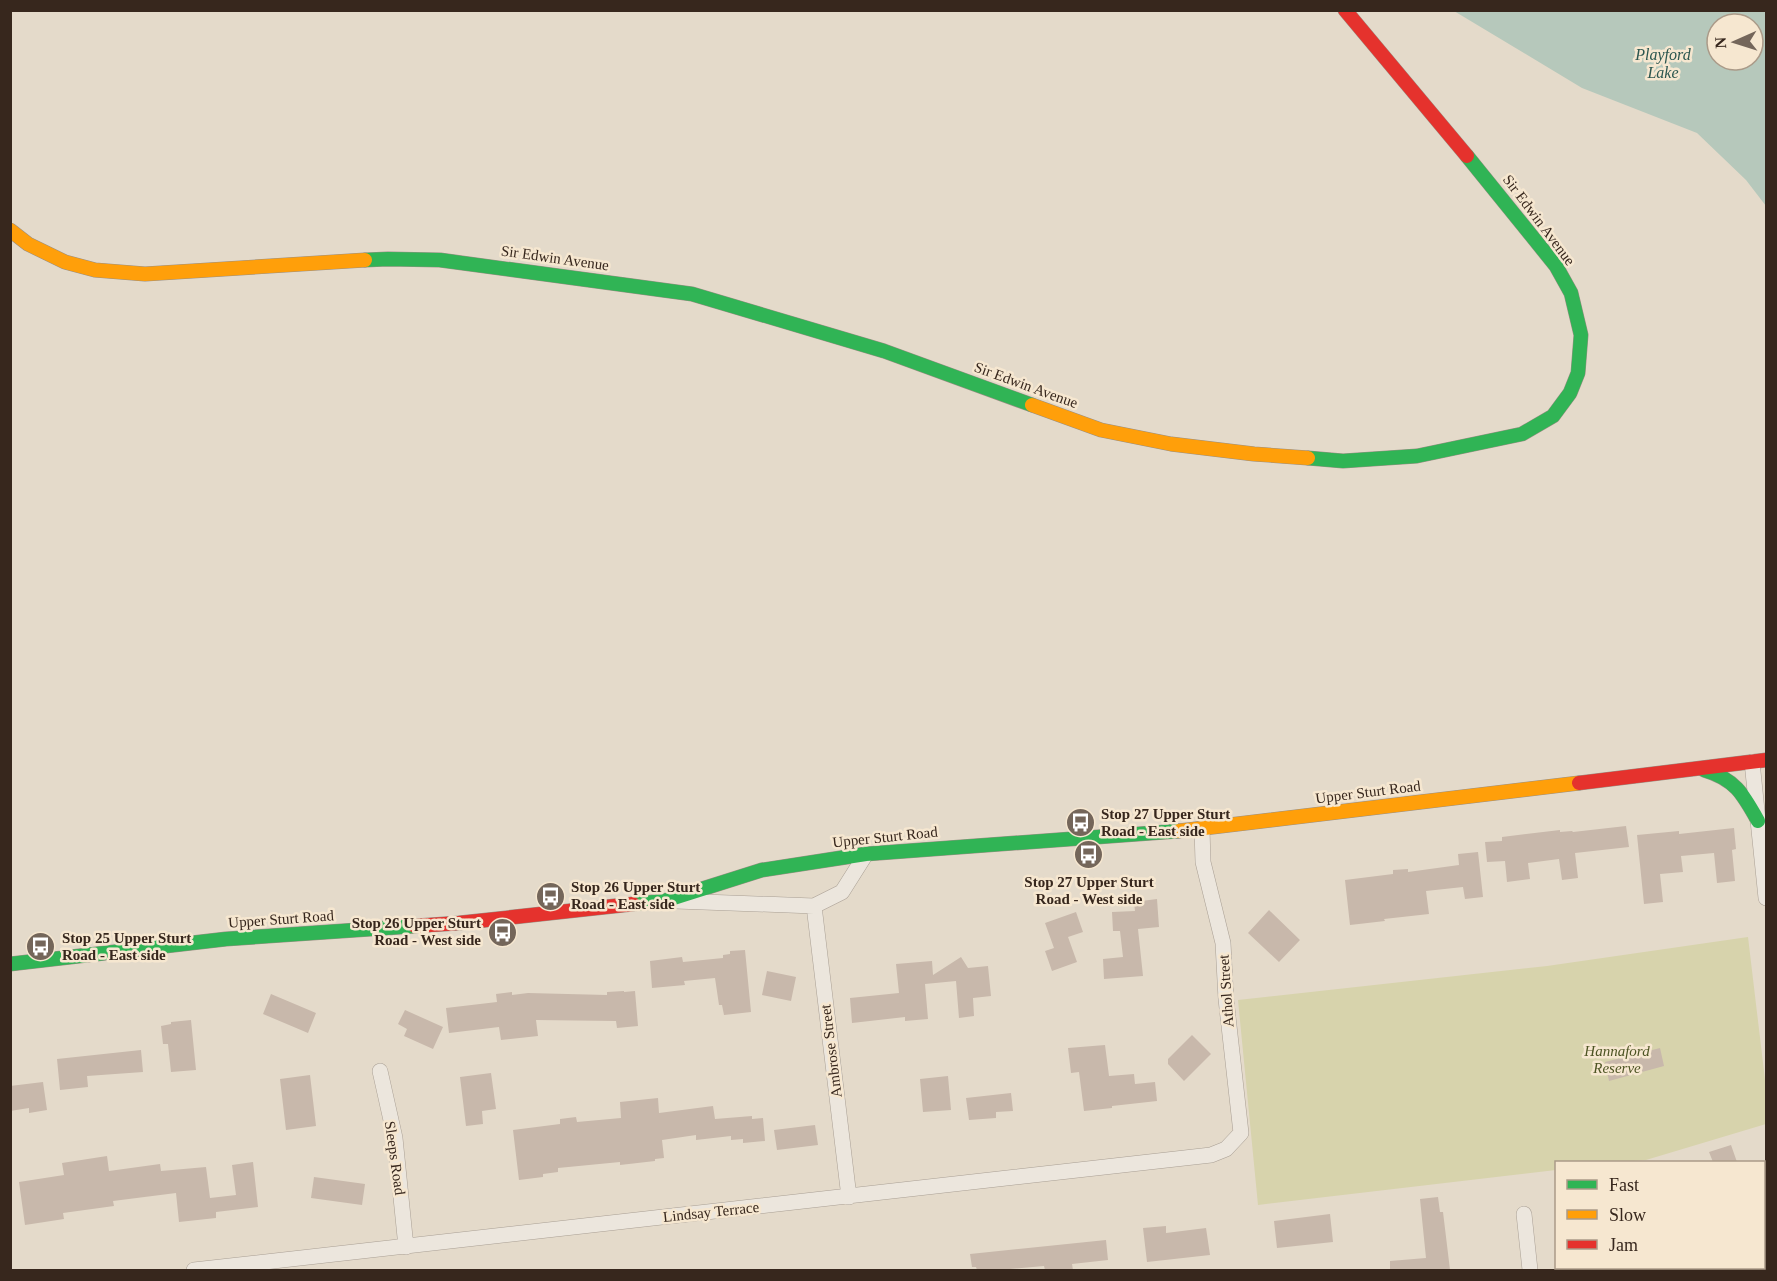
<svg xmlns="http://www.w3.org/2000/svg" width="1777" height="1281" viewBox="0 0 1777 1281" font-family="Georgia,serif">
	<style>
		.green { fill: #d7d3ac }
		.water { fill: #b6c8bb; fill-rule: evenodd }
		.building { fill: #c8b8ab }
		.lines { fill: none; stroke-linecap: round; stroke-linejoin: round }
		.street-casing { stroke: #a99f94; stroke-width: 16 }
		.fast-casing { stroke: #998f84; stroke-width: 15 }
		.slow-casing { stroke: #998f84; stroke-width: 15 }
		.jam-casing { stroke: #998f84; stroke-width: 15 }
		.street { stroke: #ece6dd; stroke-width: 15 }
		.fast { stroke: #30b455; stroke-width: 14 }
		.slow { stroke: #ff9f0a; stroke-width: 14 }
		.jam { stroke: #e5322d; stroke-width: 14 }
		.labels { text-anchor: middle; stroke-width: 5; stroke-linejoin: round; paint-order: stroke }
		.street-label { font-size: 15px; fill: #37271d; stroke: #f6e7d0 }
		.poi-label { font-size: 15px; font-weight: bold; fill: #37271d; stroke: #f6e7d0; text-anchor: start }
		.park-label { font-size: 15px; font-style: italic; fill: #4d5423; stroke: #f6e7d0 }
		.water-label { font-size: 16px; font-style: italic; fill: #2c5750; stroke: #f6e7d0 }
	</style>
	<rect width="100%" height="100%" fill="#e4daca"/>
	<path class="green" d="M1748,937L1766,1088V1124L1646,1160L1621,1162H1556V1170L1258,1205L1238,1000L1547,966Z"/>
	<path class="water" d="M1454,11H1766V206L1746,180L1697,133L1582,88ZM1717,24H1753V60H1717Z"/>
	<path class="building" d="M1626,826L1629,847L1575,853L1578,878L1562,880L1559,859L1528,863L1530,879L1507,882L1505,861L1487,862L1485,842L1502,841V837L1560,830V832L1572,831L1573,832Z
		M1734,828L1736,849L1732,850L1735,881L1717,883L1714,853L1681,856L1683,872L1660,874L1663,902L1644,904L1637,835L1679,831V834Z
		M1478,852L1483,897L1465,899L1463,887L1426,891L1429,914L1384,919L1385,921L1350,925L1345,880L1393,874V870L1408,869V872L1459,865L1458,854Z
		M1157,899L1159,927L1138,929L1143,976L1104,979L1103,959L1123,957L1120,931H1113L1112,912L1135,911L1134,902Z
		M1269,910L1300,940L1279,962L1248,933Z
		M1076,912L1083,932L1068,937L1077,962L1052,971L1045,951L1054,948L1045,923Z
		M745,950L751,1012L724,1015L722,1005H719L715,978L684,981L685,985L652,988L650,961L682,957L683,962L723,958V955L730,954V951Z
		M961,957L968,968L988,966L991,996L973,998L974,1016L959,1018L956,981L925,984L928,1019L905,1021V1017L852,1023L850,998L899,993L896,964L932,961L933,975Z
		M767,971L796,977L791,1001L762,995Z
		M624,991V992L635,991L638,1026L617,1028L616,1021L536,1020L538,1036L501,1040L499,1027L449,1033L446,1008L497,1002L496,994L512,992V995L528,993L607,995V992Z
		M271,994L316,1013L308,1033L263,1014Z
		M405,1010L443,1027L433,1049L404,1036L407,1029L398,1024Z
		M191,1020L196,1070L171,1072L168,1044H163L161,1026L171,1024V1022Z
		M1192,1035L1211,1054L1184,1081L1168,1064V1059Z
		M1105,1045L1109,1076L1134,1074L1135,1084L1155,1082L1157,1101L1112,1106V1108L1084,1111L1079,1072L1071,1073L1068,1048Z
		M1660,1048L1664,1066L1609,1081L1605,1062Z
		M141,1050L143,1072L87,1076L88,1087L60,1090L57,1059Z
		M491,1073L496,1109L482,1111L483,1124L466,1126L460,1077Z
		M310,1075L316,1126L286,1130L280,1079Z
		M948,1076L951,1110L923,1112L920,1079Z
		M43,1082L47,1110L29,1113V1108L10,1111V1086Z
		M1011,1093L1013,1111L996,1112V1118L969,1120L966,1098Z
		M658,1098L659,1113L713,1106L715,1119L752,1116V1119L763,1118L765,1141L743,1143V1139L731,1140V1136L696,1140V1135L662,1140L664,1158L655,1159V1161L620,1165V1162L558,1168V1172L543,1174V1177L519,1180L513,1130L560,1124V1119L576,1117L577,1122L621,1118L620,1102Z
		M815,1125L818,1145L777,1150L774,1130Z
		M1731,1145L1737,1162H1713L1709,1152Z
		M107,1156L109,1171L160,1164L161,1171L206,1167L210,1198L236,1195L232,1165L253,1162L258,1207L216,1212V1218L179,1222L176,1193L113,1201L114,1206L63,1213L64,1219L25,1225L19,1182L64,1175L62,1163Z
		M314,1177L365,1184L362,1205L311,1198Z
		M1438,1197L1440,1212H1443L1450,1270H1390V1261L1426,1258L1420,1199Z
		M1330,1214L1333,1242L1277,1248L1274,1221Z
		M1166,1226V1233L1206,1228L1210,1255L1147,1262L1143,1228Z
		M1106,1240L1108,1260L1072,1264L1073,1270H1045L1044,1266L1010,1269V1270H977L976,1267H972L970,1254Z"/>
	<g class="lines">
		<defs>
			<path id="street" d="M1752,762L1766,898
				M676,901L814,906L849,1197
				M814,906L842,892L866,854
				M380,1071L395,1138L406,1247
				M1524,1214L1530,1270
				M194,1270L1211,1155L1226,1149L1241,1133L1226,999L1223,943L1203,862L1202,829
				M1751,1270L1760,1268"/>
			<path id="fast" d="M365,260L388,259L440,260L692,294L884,351L1032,405
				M1308,458L1343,461L1417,456L1522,434L1553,416L1570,393L1578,373L1581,335L1571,293L1556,266L1467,156
				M1704,770C1735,779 1743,794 1758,821
				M633,904L664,901L762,870L866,854L1179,831
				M10,964L226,939L415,926"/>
			<path id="slow" d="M10,230L28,244L65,262L95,270L145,274L365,260
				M1032,405L1101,430L1171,444L1254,454L1308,458
				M1179,831L1579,783"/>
			<path id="jam" d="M1345,10L1467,156
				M1579,783L1766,760
				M415,926L459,923L633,904"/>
		</defs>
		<use href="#street" class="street-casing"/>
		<use href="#fast" class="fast-casing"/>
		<use href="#slow" class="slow-casing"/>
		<use href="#jam" class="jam-casing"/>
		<use href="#street" class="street"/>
		<use href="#fast" class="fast"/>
		<use href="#slow" class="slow"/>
		<use href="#jam" class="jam"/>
	</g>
	<defs>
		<symbol id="bus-disc" viewBox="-11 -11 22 22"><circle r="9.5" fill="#74665a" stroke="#f6e7d0"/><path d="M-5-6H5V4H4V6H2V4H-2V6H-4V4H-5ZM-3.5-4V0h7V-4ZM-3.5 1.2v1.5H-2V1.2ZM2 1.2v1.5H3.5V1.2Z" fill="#fff"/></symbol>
	</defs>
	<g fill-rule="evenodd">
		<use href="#bus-disc" x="1064" y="806" width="33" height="33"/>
		<use href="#bus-disc" x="1072" y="838" width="33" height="33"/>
		<use href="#bus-disc" x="534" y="880" width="33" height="33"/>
		<use href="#bus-disc" x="486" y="916" width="33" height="33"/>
		<use href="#bus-disc" x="24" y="930" width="33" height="33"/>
	</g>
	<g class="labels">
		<g class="street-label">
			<text transform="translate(1539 220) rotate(53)" y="5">Sir Edwin Avenue</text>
			<text transform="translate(555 258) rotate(8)" y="5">Sir Edwin Avenue</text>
			<text transform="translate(1026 385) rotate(20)" y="5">Sir Edwin Avenue</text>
			<text transform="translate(1368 792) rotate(-7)" y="5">Upper Sturt Road</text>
			<text transform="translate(885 837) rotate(-6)" y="5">Upper Sturt Road</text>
			<text transform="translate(281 919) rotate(-4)" y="5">Upper Sturt Road</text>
			<text transform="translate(1226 991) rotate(-94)" y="5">Athol Street</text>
			<text transform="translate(831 1051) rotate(-97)" y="5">Ambrose Street</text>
			<text transform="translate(395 1158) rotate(82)" y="5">Sleeps Road</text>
			<text transform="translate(711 1212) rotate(-6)" y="5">Lindsay Terrace</text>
		</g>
		<g class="poi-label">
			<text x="1101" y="819">Stop 27 Upper Sturt<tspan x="1101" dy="17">Road - East side</tspan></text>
			<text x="1089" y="887" text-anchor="middle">Stop 27 Upper Sturt<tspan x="1089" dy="17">Road - West side</tspan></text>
			<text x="571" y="892">Stop 26 Upper Sturt<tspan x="571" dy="17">Road - East side</tspan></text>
			<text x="481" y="928" text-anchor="end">Stop 26 Upper Sturt<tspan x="481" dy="17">Road - West side</tspan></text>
			<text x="62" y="943">Stop 25 Upper Sturt<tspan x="62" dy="17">Road - East side</tspan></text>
		</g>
		<g class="park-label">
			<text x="1617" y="1056">Hannaford<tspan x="1617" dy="17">Reserve</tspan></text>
		</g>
		<g class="water-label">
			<text x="1663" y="60">Playford<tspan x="1663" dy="18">Lake</tspan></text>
		</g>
	</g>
	<rect width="1777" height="1281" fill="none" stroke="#37271d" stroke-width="24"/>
	<rect x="1555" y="1161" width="210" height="108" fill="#f6e7d0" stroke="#aa9a88" stroke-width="1.5"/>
	<rect x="1567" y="1180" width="30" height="9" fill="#30b455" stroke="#aa9a88" stroke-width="1.5"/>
	<text x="1609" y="1191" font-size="18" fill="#37271d">Fast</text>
	<rect x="1567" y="1210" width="30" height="9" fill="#ff9f0a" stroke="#aa9a88" stroke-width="1.5"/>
	<text x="1609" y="1221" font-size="18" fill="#37271d">Slow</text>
	<rect x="1567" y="1240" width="30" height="9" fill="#e5322d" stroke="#aa9a88" stroke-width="1.5"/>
	<text x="1609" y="1251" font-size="18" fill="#37271d">Jam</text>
	<g transform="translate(1735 42) rotate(267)"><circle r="28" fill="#f6e7d0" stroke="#aa9a88" stroke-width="1.5"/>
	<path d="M0-4.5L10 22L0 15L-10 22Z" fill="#74665a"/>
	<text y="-9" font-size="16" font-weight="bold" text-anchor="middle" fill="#37271d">N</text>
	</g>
</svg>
